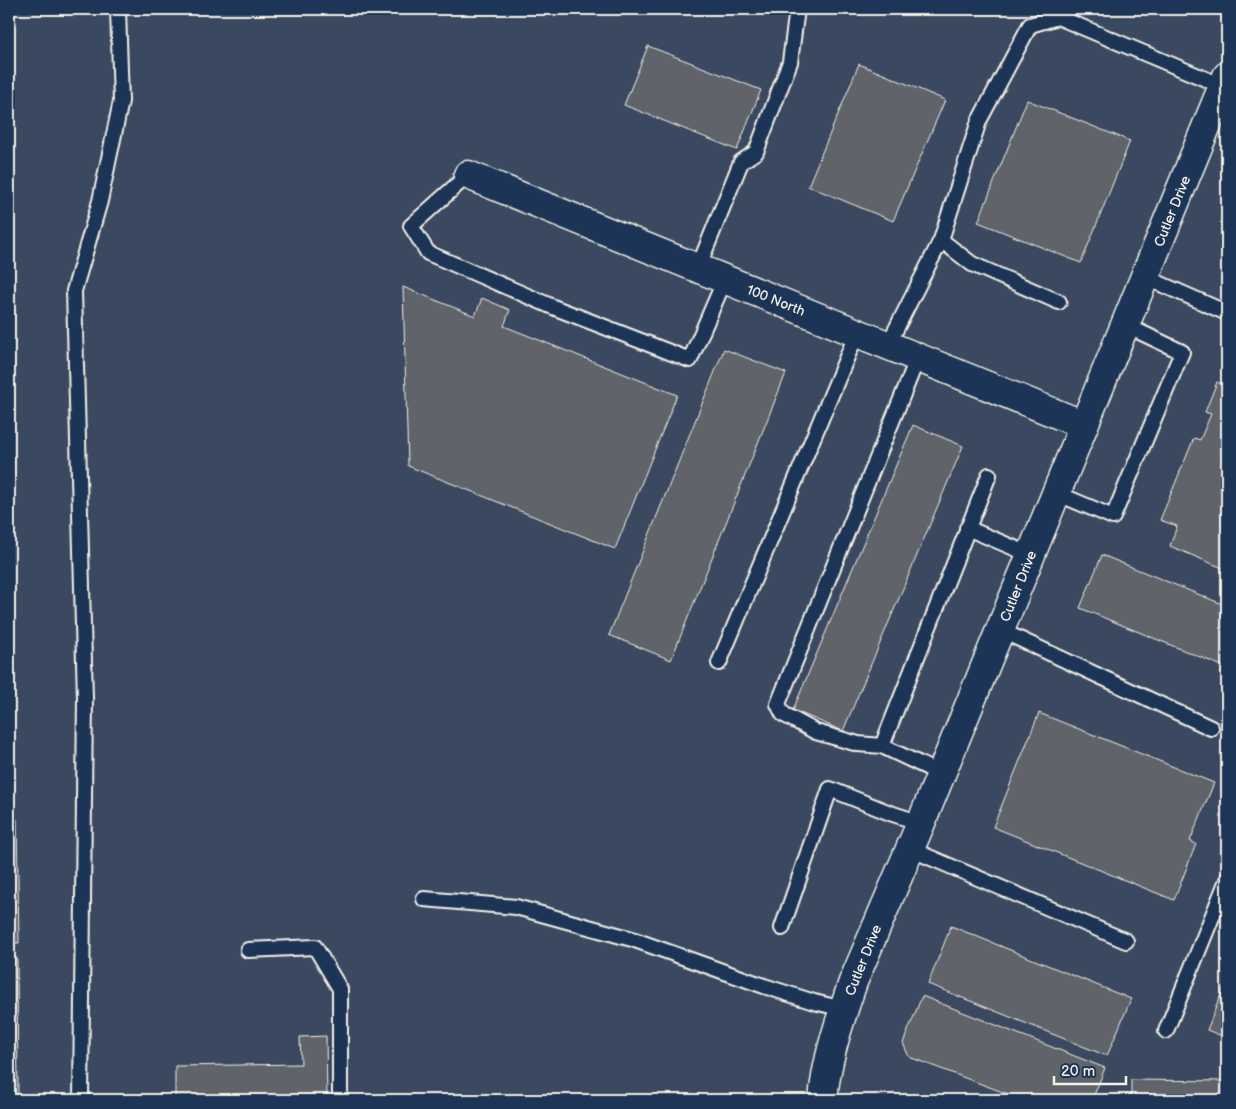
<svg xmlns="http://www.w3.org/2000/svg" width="1236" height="1109" viewBox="0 0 1236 1109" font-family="'Balsamiq Sans',sans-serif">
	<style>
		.built { fill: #3b4960 }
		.building { fill: #61646b; stroke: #f4f1e8 }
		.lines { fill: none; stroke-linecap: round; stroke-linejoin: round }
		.lane-casing { stroke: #f4f1e8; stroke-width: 18 }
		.street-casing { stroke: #f4f1e8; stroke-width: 31 }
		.lane { stroke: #1d3557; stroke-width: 14 }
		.street { stroke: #1d3557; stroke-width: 28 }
		.labels { text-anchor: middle; stroke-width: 4.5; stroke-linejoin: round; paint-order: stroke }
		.street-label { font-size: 14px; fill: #f4f1e8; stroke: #1d3557 }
	</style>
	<rect width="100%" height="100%" fill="#2b3e5b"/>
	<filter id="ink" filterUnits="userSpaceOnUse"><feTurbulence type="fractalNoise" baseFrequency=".02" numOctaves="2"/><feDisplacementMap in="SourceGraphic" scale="10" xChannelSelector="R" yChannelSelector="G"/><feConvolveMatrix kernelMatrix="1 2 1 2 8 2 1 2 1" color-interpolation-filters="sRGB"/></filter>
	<g filter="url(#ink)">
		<path class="built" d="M9,9H1227V1100H9Z"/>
		<path class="building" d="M648,46L761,90L737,150L624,105Z
			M859,64L945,100L893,221L808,186Z
			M1027,100L1130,141L1081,263L978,222Z
			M403,287L475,316L482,298L510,310L504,326L677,395L615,549L408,466Z
			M724,349L786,373L671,660L609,635Z
			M1217,382L1227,386V570L1170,546L1177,526L1160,520L1194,438L1200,440L1211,414L1205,412Z
			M913,425L963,446L843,731L793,710Z
			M1102,555L1227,606V668L1080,608Z
			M1039,713L1214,783L1190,841L1196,844L1174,900L993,827Z
			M9,819H17L19,943H9Z
			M951,926L1131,999L1107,1056L928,984Z
			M9,958H17L18,1100H9Z
			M1227,979V1038L1207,1030Z
			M922,996L1105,1068L1092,1100H1010L1008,1094L909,1057L903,1043Z
			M326,1036L327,1100H175V1066L301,1064L300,1037Z
			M1131,1080L1227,1081V1100H1122V1098L1131,1099Z"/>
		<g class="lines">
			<defs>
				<path id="lane" d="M468,175L411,226L428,253L553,307L690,360L725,279
					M941,240L972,264L1059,302
					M698,268L741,162L756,152L790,62L797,9
					M1145,277L1227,313
					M888,345L941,240L979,121L1030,25L1058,17L1227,88
					M1056,493L1113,517L1182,352L1125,325
					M967,528L1031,555
					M1000,630L1211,728
					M719,663L857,333
					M882,746L858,744L816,732L783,714L778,704L918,357
					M941,774L882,746L989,475
					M910,849L1126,941
					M424,899L516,907L632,939L764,986L814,1002L844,1009
					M782,928L830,789L890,813L921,823
					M248,950L315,947L340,989V1100
					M1166,1031L1227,880
					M81,1100L85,698L74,291L100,201L121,101L118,9"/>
				<path id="street" d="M468,175L1084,425
					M823,1100C826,1060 840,1020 853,982L921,823L1227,76"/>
			</defs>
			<use href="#lane" class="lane-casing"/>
			<use href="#street" class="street-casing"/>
			<use href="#lane" class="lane"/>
			<use href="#street" class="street"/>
		</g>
	</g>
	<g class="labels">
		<g class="street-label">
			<text transform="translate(1172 211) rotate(-68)" y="5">Cutler Drive</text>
			<text transform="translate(776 300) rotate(22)" y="5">100 North</text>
			<text transform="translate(1018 586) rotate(-68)" y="5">Cutler Drive</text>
			<text transform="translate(863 960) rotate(-68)" y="5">Cutler Drive</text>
		</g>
	</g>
	<rect width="1236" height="1109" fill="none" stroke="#1d3557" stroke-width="30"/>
	<rect x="15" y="15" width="1206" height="1079" fill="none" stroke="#f4f1e8" stroke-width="2" filter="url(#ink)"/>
	<path d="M1054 1076v8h72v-8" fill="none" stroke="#f4f1e8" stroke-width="2.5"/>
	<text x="1061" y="1076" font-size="15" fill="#f4f1e8" stroke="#1d3557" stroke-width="4" paint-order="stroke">20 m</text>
</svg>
